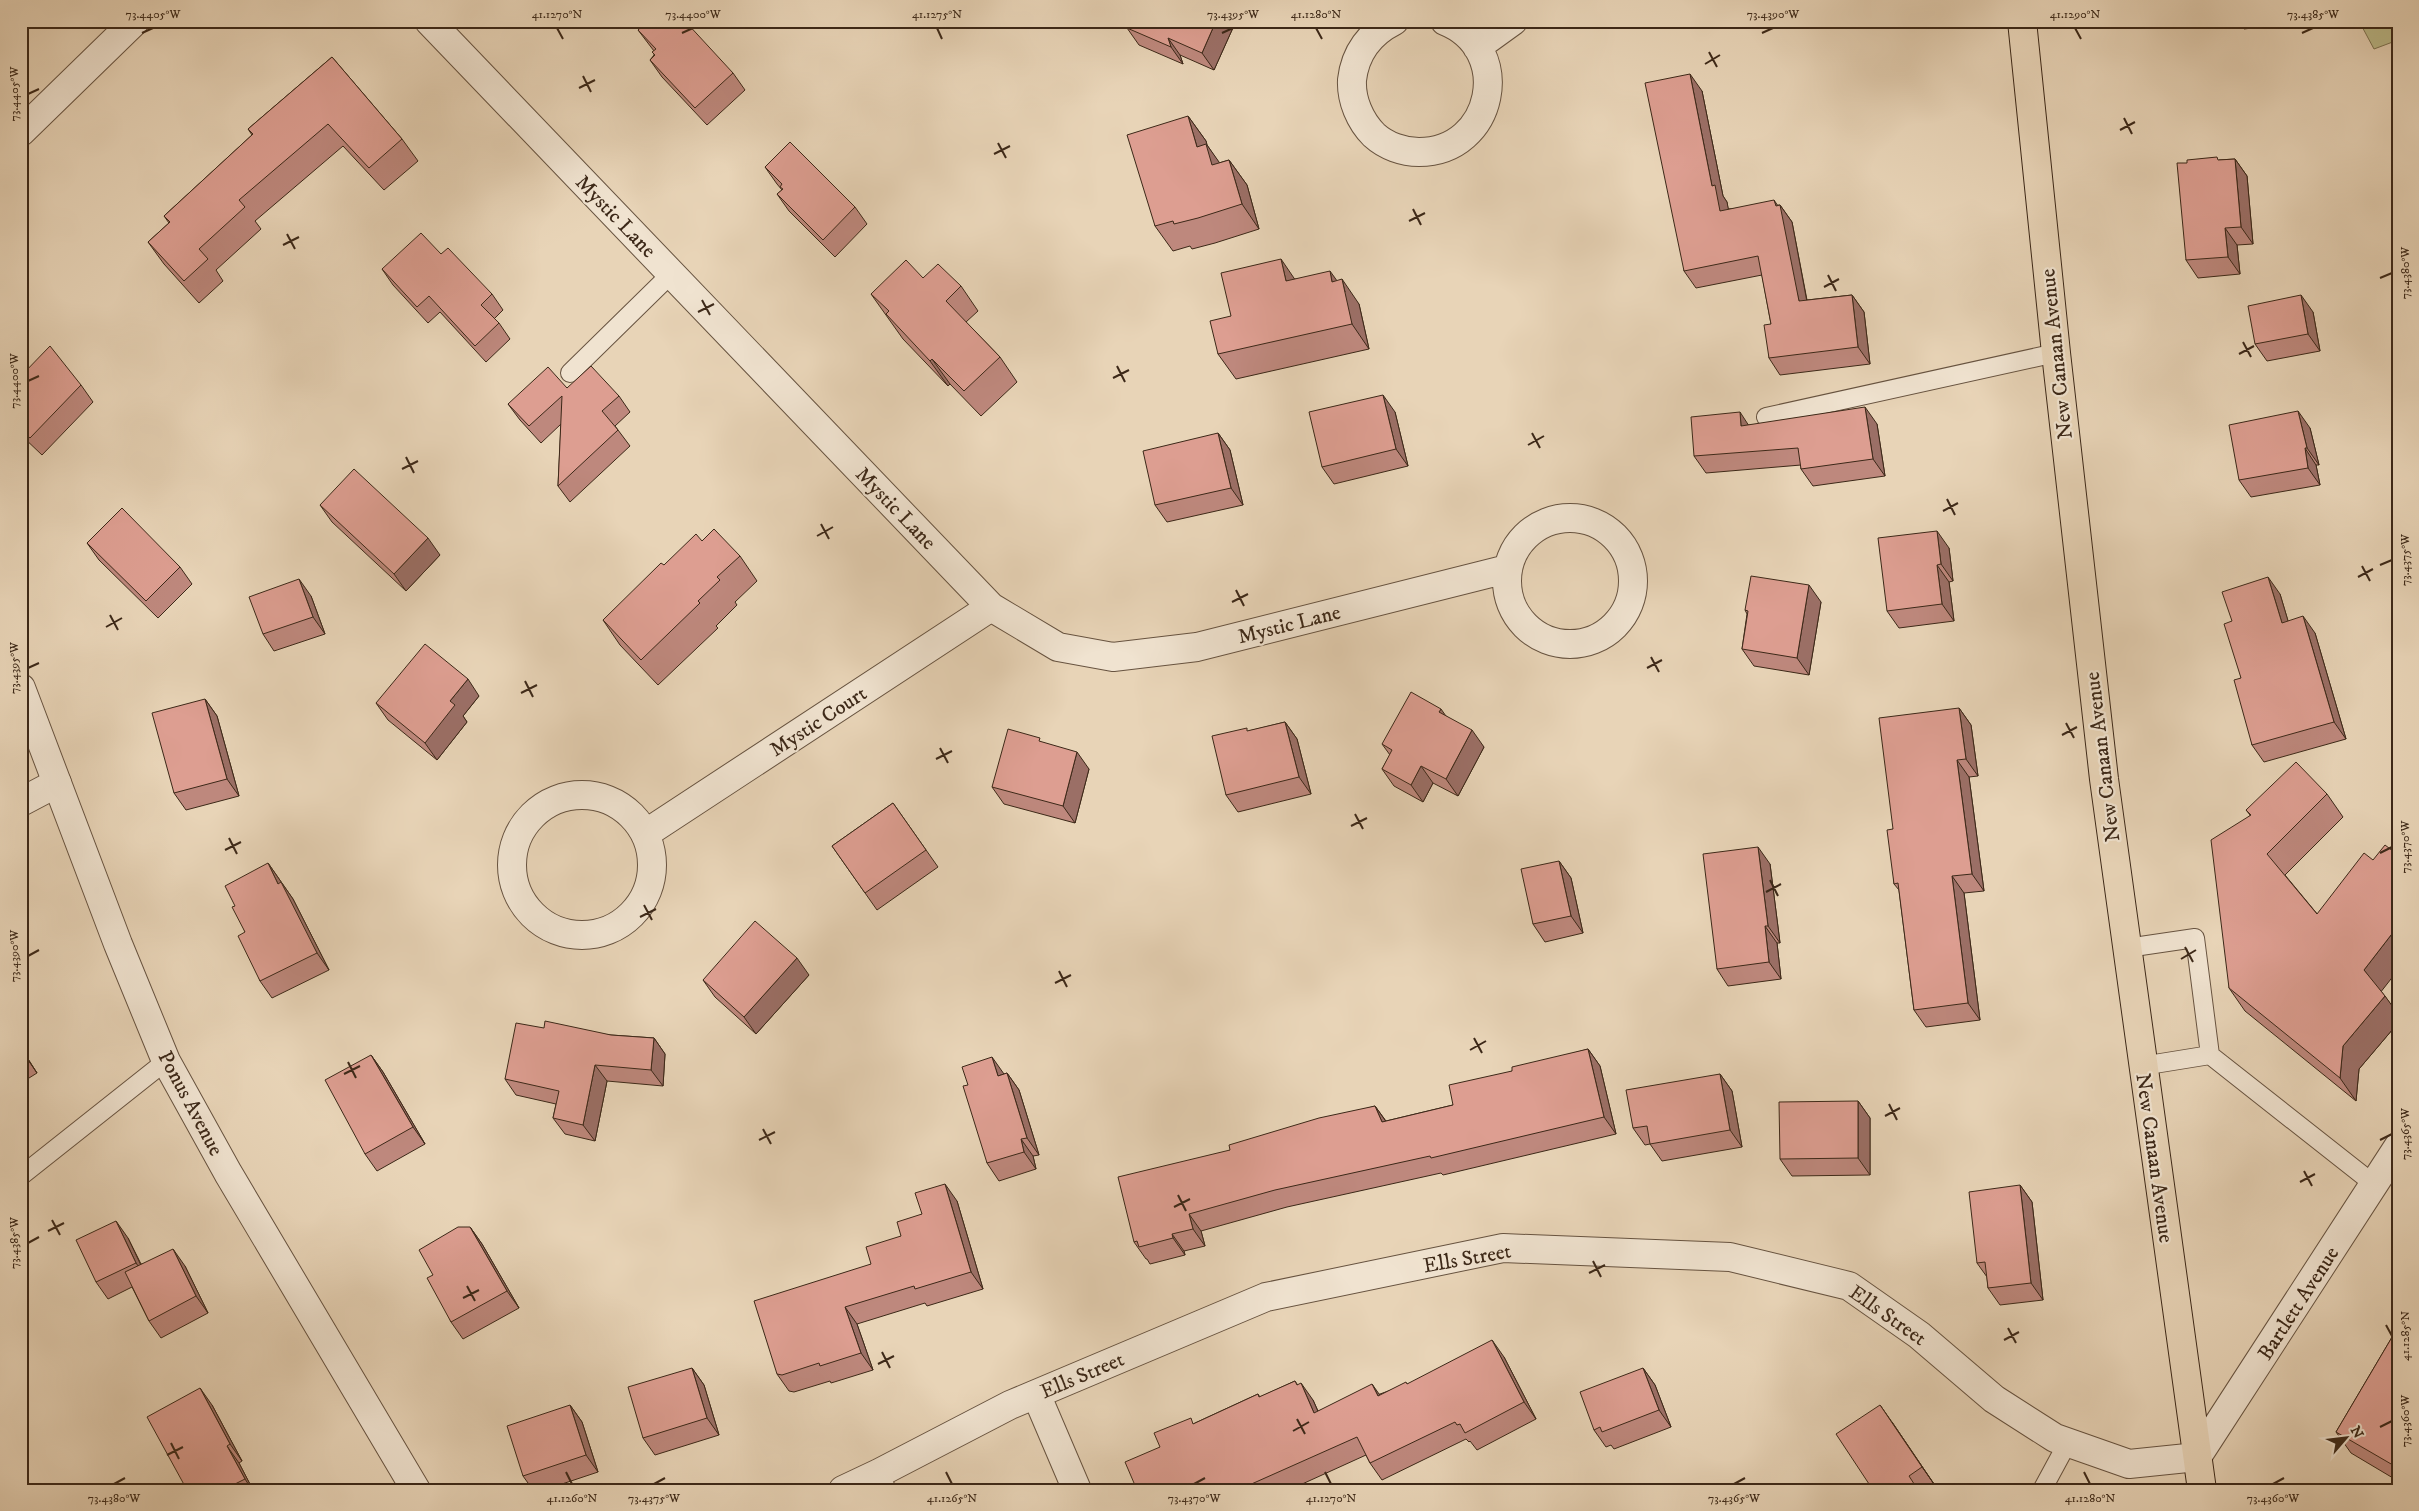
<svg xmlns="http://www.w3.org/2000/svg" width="2419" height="1511" viewBox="0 0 2419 1511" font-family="'IM FELL DW Pica',serif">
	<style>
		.green { fill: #bcbb8a; stroke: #7c7251 }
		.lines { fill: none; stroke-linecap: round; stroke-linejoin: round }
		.service-casing { stroke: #675340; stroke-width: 20 }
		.minor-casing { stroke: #675340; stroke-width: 30 }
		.tertiary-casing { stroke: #675340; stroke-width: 30 }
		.primary-casing { stroke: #3c2818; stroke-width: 30 }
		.service { stroke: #f0e3d0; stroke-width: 18 }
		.minor { stroke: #f0e3d0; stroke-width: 28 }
		.tertiary { stroke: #f0e3d0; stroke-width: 28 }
		.primary { stroke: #e8d4b7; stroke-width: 28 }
		.wall { fill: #be887d; stroke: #3c2818 }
		.shaded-wall { fill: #9b6f66; stroke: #3c2818 }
		.building { fill: #dd9e91; stroke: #3c2818 }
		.ticks { fill: none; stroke: #3c2818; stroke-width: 2 }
		.labels { text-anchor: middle; stroke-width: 4.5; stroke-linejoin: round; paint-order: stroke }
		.street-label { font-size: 21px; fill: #3c2818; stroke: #f0e3d0 }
		.neatline { fill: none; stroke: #3c2818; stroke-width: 2 }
		.ticks-label { font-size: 12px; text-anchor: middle; fill: #3c2818 }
	</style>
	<rect width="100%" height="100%" fill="#e8d4b7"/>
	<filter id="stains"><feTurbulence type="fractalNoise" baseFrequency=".004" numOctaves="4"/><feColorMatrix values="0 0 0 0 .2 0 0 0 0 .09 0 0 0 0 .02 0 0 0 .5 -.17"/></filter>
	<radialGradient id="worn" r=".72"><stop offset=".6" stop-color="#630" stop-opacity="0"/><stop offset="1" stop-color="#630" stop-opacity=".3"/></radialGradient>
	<path class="green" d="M2359,21H2398V40L2374,49Z"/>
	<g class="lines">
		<defs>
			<path id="service" d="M570,373L672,273
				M1766,417L2056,353
				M2127,948L2195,938L2210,1055L2142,1066
				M2210,1055L2375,1185
				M21,1176L166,1061
				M879,1473L887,1490
				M2042,1490L2068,1442"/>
			<path id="minor" d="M429,21L991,607L1058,647L1113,657L1197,647L1507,569
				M1394,21C1370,33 1355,53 1352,80C1351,100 1360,121 1374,135C1386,146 1403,152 1419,152C1494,152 1515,49 1445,21
				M1477,47L1513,21
				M21,132L135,21
				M1507 581a63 63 0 1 1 126 0a63 63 0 1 1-126 0Z
				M512 865a70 70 0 1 1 140 0a70 70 0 1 1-140 0Z
				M21,802L57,783
				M645,834L991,607
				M1036,1394L1077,1490
				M843,1490L879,1473L1010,1405L1266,1297L1503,1248L1730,1257L1849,1286L1919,1335L1994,1399L2055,1438L2129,1464L2197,1457L2398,1147"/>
			<path id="tertiary" d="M21,688L118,944L166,1061L228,1173L416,1490"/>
			<path id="primary" d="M2022,21L2056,353L2104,779L2202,1490"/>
		</defs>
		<use href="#service" class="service-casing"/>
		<use href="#minor" class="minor-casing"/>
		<use href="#tertiary" class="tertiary-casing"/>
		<use href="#primary" class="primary-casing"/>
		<use href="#service" class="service"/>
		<use href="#minor" class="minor"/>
		<use href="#tertiary" class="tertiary"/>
		<use href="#primary" class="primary"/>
	</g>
	<path class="wall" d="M1130,21H1236L1214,70L1180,55L1183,64L1139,45L1127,28Z
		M2239,21H2284L2285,24L2244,29Z
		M638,30L733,73L745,90L707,125L662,77L650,60L654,55V51Z
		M332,57L402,139L418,161L384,190L343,146L255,221L261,229L216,270L223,281L199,303L164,264L148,242L169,223L164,216L252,135L248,129Z
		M1702,91L1723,196L1727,202L1728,209L1780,205L1792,222L1807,300L1852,295L1864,312L1870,364L1780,375L1769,358L1771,324L1762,275L1696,288L1684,271Z
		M1188,116L1206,141L1207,145L1219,163L1229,160L1247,185L1259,229L1215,243L1192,249L1190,246L1173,251L1155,226Z
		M2235,159L2247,176L2253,244L2237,245L2240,274L2198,278L2186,260L2219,160Z
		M765,167L855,207L867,224L835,257L789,211L777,194L782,190L777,184Z
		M441,254L492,294L503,310L494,319L499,323L510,339L486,362L440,312L428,323L393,285L382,269Z
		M923,278L961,286L978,311L966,322L1000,357L1017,382L981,416L950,384L948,386L903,339L871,294Z
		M1295,279L1336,281L1359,304L1369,349L1236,379L1218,354L1231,316Z
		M2313,312L2320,351L2267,361L2255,344Z
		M21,376L81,385L93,402L42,455L21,435Z
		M567,388L619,396L630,412L615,426L630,446L570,502L558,486L561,424L541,443L520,420L508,404Z
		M1395,412L1408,466L1334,484L1322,467Z
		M1877,424L1885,476L1813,486L1801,469V465L1706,473L1694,456L1748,425Z
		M2310,428L2319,465H2316L2320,485L2251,497L2239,480Z
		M1218,433L1230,450L1243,505L1167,522L1155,505Z
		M320,505L440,555L406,591L332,522Z
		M702,541L740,556L757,581L735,602L737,605L716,626L718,628L658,685L620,645L603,620L664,565Z
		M87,543L180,567L192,584L158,618L99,560Z
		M1949,548L1953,581L1949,582L1954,621L1899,628L1887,611Z
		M2280,594L2288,621L2315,633L2346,739L2264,762L2252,745L2232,621Z
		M311,596L325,634L274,651L263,634Z
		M1821,602L1809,675L1754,666L1742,649L1747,614L1745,610Z
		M479,696L463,716L467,722L437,760L388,720L376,703Z
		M205,699L217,716L239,796L186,810L174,793Z
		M1959,708L1971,725L1978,776L1969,777L1984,891L1964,893L1980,1020L1926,1027L1914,1010L1899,890L1894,884L1893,829Z
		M1446,716L1484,747L1458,796L1433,783L1423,802L1394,786L1382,769L1390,755L1382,744Z
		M1285,722L1297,739L1311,794L1238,812L1226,795L1249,731Z
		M1044,743L1089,769L1075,823L1004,804L992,787Z
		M2327,794L2343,817L2285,875L2381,991L2398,1014V1023L2359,1069L2356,1101L2245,1011L2229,988L2250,815L2246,810Z
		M893,803L938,867L877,910L832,846Z
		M1559,861L1571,878L1583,933L1545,942L1533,924Z
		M268,863L293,899L329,970L272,998L260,981L245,932L235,906Z
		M1770,864L1780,943H1777L1781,979L1728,986L1717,969Z
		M809,975L756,1034L715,997L703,980Z
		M544,1028L611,1035L654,1038L665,1054L663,1086L607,1081L595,1141L565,1134L553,1118L556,1104L516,1095L505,1079Z
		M21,1048L37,1073L21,1083Z
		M1588,1049L1600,1066L1616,1134L1443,1175L1441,1173L1287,1207L1201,1231L1205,1246L1184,1251L1185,1255L1150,1264L1147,1259H1146L1134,1242L1230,1150L1375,1106L1386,1121L1453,1105L1512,1071Z
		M371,1055L383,1072L425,1144L377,1171L365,1154Z
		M1007,1073L1019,1090L1039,1155L1033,1156L1036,1169L999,1181L987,1163L1004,1074Z
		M1720,1074L1732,1091L1742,1147L1662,1161L1650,1144L1645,1145L1633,1128Z
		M1858,1101L1870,1118V1175L1792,1176L1780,1159Z
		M2020,1185L2032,1202L2043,1300L2000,1305L1988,1288L1987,1277L1977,1263Z
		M957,1201L983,1289L927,1306L925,1303L857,1324L873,1370L831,1383L830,1381L794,1392L789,1391L777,1374L871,1264L901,1236L922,1214Z
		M470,1227L482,1244L519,1308L463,1339L451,1322L433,1275Z
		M128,1238L141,1264L185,1266L208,1313L161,1338L149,1321L132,1287L108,1299L96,1282Z
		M2398,1327V1481L2351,1453L2336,1432Z
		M1504,1357L1536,1419L1477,1450L1470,1441L1469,1442L1466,1439L1382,1480L1370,1463L1366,1455L1289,1490H1137L1160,1447L1195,1423L1258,1394L1260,1397L1295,1381L1297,1384L1313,1400L1318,1411L1380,1394L1408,1384Z
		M692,1368L704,1385L719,1435L655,1455L643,1438Z
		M1643,1368L1655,1385L1671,1427L1614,1449L1611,1445L1606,1447L1594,1430Z
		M212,1405L242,1461L239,1463L253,1490H187Z
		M570,1405L582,1422L598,1472L544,1490H533L523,1476Z
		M1892,1422L1934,1484L1926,1490H1873Z"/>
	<path class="shaded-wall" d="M1216,21H1236L1214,70L1202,53Z
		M1168,38L1180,55L1183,64L1171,47Z
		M1690,74L1702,91L1723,196L1727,202L1732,228L1720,211L1712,186Z
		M1188,116L1206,141L1207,145L1224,169L1230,190L1197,147Z
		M2235,159L2247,176L2253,244L2241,227Z
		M1229,160L1247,185L1259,229L1242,204Z
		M1774,200L1780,209V205L1792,222L1810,318L1799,301Z
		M2225,228L2237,245L2240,274L2228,257Z
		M1281,259L1298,284L1286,281Z
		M1330,271L1345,292L1342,279L1359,304L1369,349L1352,324L1332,282Z
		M1852,295L1864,312L1870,364L1858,347Z
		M2301,295L2313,312L2320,351L2308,334Z
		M932,359L950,384L948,386L930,361Z
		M1383,395L1395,412L1408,466L1396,449Z
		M1865,407L1877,424L1885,476L1873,459Z
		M2298,411L2310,428L2319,465L2307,448Z
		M1740,412L1751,429L1741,426Z
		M1218,433L1230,450L1243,505L1231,488Z
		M2305,448L2316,465L2320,485L2308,468Z
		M1937,531L1949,548L1953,581L1941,564Z
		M428,538L440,555L406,591L394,574Z
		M1937,565L1949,582L1954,621L1942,604Z
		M2268,577L2280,594L2294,641L2282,623Z
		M299,579L311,596L325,634L313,617Z
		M1809,585L1821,602L1809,675L1797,658Z
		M2303,616L2315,633L2346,739L2334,722Z
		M468,679L479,696L463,716L467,722L437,760L425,743L450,701Z
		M205,699L217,716L239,796L227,779Z
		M1959,708L1971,725L1978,776L1966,759Z
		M1441,709L1453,726L1439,712Z
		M1285,722L1297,739L1311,794L1299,777Z
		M1472,730L1484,747L1458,796L1446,779Z
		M1077,752L1089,769L1075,823L1063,806Z
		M1957,760L1969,777L1984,891L1972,874Z
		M1421,766L1433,783L1423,802L1411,785Z
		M1758,847L1770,864L1780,943L1768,926Z
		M1559,861L1571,878L1583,933L1571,916Z
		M268,863L293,899L329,970L317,953L278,884Z
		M1952,876L1964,893L1980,1020L1968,1003Z
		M1765,926L1777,943L1781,979L1769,962Z
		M2398,926V970L2380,993L2364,970Z
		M797,958L809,975L756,1034L744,1017Z
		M2385,996L2398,1014V1023L2359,1069L2356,1101L2340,1078L2343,1046Z
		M654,1038L665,1054L663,1086L651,1070Z
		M21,1048L37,1073L21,1050Z
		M1588,1049L1600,1066L1616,1134L1604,1117Z
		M371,1055L383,1072L425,1144L413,1127Z
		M992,1057L1004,1074L998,1076Z
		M595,1065L607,1081L595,1141L583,1125Z
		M1007,1073L1019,1090L1039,1155L1027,1138Z
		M1720,1074L1732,1091L1742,1147L1730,1130Z
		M1858,1101L1870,1118V1175L1858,1158Z
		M1375,1106L1387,1123L1382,1122Z
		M1021,1139L1033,1156L1036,1169L1024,1152Z
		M945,1184L957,1201L983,1289L971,1272Z
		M2020,1185L2032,1202L2043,1300L2031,1283Z
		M1189,1214L1201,1231L1205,1246L1193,1229Z
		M116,1221L128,1238L148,1280L136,1263Z
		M470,1227L482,1244L519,1308L507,1291Z
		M1172,1234L1184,1251L1185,1255L1173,1238Z
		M173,1249L185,1266L208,1313L196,1296Z
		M845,1307L857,1324L873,1370L861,1353Z
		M1492,1340L1504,1357L1536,1419L1524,1402Z
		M692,1368L704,1385L719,1435L707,1418Z
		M1643,1368L1655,1385L1671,1427L1659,1410Z
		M1301,1383L1313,1400L1326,1430L1314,1413Z
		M1372,1384L1384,1401L1378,1396Z
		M200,1388L212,1405L242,1461L230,1444Z
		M570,1405L582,1422L598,1472L586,1455Z
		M1880,1405L1892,1422L1934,1484L1922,1467Z
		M227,1446L239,1463L253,1490H252L245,1479Z"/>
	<path class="building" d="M648,21H685L733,73L695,108L650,60L655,55L652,52L656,49L638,30Z
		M1130,21H1216L1202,53L1168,38L1171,47L1127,28Z
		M332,57L402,139L369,168L328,124L239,200L245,207L199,249L208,259L184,281L148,242L170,222L164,216L253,134L248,129Z
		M1690,74L1712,186L1715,185L1720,211L1774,200L1776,206L1780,205L1799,301L1852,295L1858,347L1769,358L1764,325L1771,324L1758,256L1684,271L1645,83Z
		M1188,116L1197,147L1206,144L1212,165L1229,160L1242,204L1198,218L1174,224L1173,221L1155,226L1127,135Z
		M790,142L855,207L823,240L777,194L783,189L780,187L782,184L765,167Z
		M2217,157L2218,160L2235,159L2241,227L2225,228L2228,257L2186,260L2177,163H2187V160Z
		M421,233L441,254L448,248L492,294L481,305L499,323L475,346L429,296L417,307L382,269Z
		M1281,259L1286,281L1330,271L1332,282L1342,279L1352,324L1218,354L1210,321L1231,316L1221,273Z
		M906,260L923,278L938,264L961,286L946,301L1000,357L964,391L932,359L930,361L886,314L889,311L871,294Z
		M2301,295L2308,334L2255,344L2248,306Z
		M50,346L81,385L30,438L21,430V376Z
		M591,366L619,396L602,411L618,430L558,486L562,396L529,426L508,404L548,367L567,388Z
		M1383,395L1396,449L1322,467L1309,412Z
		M1865,407L1873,459L1801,469L1798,448L1694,456L1691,417L1740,412L1741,426Z
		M2298,411L2307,448H2305L2308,468L2239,480L2229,425Z
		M1218,433L1231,488L1155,505L1143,451Z
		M354,469L428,538L394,574L320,505Z
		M122,508L180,567L146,601L87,543Z
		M714,529L740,556L717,577L720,580L698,601L700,603L641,660L603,620L661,563L664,565L696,534L702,541Z
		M1937,531L1941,564L1937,565L1942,604L1887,611L1878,538Z
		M1751,576L1809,585L1797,658L1742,649L1748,611L1745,610Z
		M2268,577L2282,623L2303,616L2334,722L2252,745L2234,680L2241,678L2224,624L2232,621L2222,592Z
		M299,579L313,617L263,634L249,597Z
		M425,644L468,679L450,701L455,705L425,743L376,703Z
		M1411,692L1441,709L1439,712L1472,730L1446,779L1421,766L1411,785L1382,769L1392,750L1382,744Z
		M205,699L227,779L174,793L152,713Z
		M1959,708L1966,759L1957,760L1972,874L1952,876L1968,1003L1914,1010L1898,883L1894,884L1887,830L1893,829L1879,718Z
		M1285,722L1299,777L1226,795L1212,736L1247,728V731Z
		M1008,729L1040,738L1039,741L1077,752L1063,806L992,787Z
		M2296,762L2327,794L2267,854L2317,914L2364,853L2373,860L2385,845L2398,855V926L2364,970L2385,996L2343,1046L2340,1078L2229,988L2211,840L2251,815L2246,810Z
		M893,803L926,850L865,893L832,846Z
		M1758,847L1768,926H1765L1769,962L1717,969L1703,854Z
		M1559,861L1571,916L1533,924L1521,869Z
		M268,863L278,884L281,882L317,953L260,981L238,936L245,932L232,907L235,906L225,886Z
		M755,921L797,958L744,1017L703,980Z
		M545,1021L611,1035L654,1038L651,1070L595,1065L583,1125L553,1118L559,1091L505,1079L516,1023L544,1028Z
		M1588,1049L1604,1117L1431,1158L1430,1156L1275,1190L1189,1214L1193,1229L1172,1234L1173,1238L1139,1247L1137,1241L1134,1242L1118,1177L1230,1150L1229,1145L1319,1118L1375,1106L1382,1122L1453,1105L1449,1085L1512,1071V1067Z
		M371,1055L413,1127L365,1154L325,1080Z
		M992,1057L998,1076L1007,1073L1027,1138L1021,1139L1024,1152L987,1163L963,1086L968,1085L962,1067Z
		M1720,1074L1730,1130L1650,1144L1647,1126L1633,1128L1626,1090Z
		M1858,1101V1158L1780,1159L1779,1102Z
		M945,1184L971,1272L915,1289L914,1286L845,1307L861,1353L820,1366L819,1363L782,1375L777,1374L754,1301L871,1264L866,1247L901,1236L897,1222L922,1214L915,1193Z
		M2020,1185L2031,1283L1988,1288L1985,1262L1977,1263L1969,1192Z
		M116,1221L136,1263L96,1282L76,1240Z
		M458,1227H470L507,1291L451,1322L427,1278L433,1275L419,1250Z
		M173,1249L196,1296L149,1321L125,1272Z
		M2398,1327V1468L2336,1432Z
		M1492,1340L1524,1402L1465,1433L1460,1424L1457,1425L1455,1422L1370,1463L1357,1437L1238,1490H1137L1125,1462L1160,1447L1154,1433L1191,1418L1193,1424L1258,1394L1259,1397L1295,1381L1297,1385L1301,1383L1314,1413L1372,1384L1378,1396L1406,1382L1407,1384Z
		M692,1368L707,1418L643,1438L628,1387Z
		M1643,1368L1659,1410L1602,1432L1600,1427L1594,1430L1580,1392Z
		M200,1388L230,1444L227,1446L245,1479L223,1490H187L147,1417Z
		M570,1405L586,1455L523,1476L507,1426Z
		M1880,1405L1922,1467L1909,1476L1918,1490H1873L1836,1434Z"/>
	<path class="ticks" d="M557,28L563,39M937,28L942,39M1316,28L1322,39M2075,28L2081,39M142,33L153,28M682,33L693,28M1222,33L1233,28M1762,33L1773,28M2302,33L2313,28M1709,52L1717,67M1705,64L1720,55M583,76L591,92M579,88L595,80M28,94L39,89M2124,118L2132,134M2120,130L2135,122M998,143L1006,158M994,154L1010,146M1413,209L1421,225M1409,221L1425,213M287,234L295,249M283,245L299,237M1828,275L1836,291M2380,278L2392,273M1824,287L1839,279M702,300L710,315M698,312L714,304M2243,342L2251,357M2239,354L2254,346M1117,366L1125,382M1113,378L1129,370M28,381L39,376M1532,433L1540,448M1528,445L1544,436M406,457L414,473M402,469L418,461M1947,499L1955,515M1943,511L1958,503M821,524L829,539M817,536L833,527M2380,565L2392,560M2362,566L2370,581M2358,577L2373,569M1236,590L1244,606M1232,602L1248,594M110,615L118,630M106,627L122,618M1651,657L1659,672M28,668L39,663M1647,668L1662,660M525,681L533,697M521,693L537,685M2066,723L2074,738M2062,735L2077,727M940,748L948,763M936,759L952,751M1355,814L1363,829M1351,826L1367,818M229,838L237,854M225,850L241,842M2380,853L2392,847M1770,880L1778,896M1766,892L1781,884M644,905L652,920M640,917L656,909M2185,947L2193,962M28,956L39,950M2181,959L2196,950M1059,971L1067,987M1055,983L1071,975M1474,1038L1482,1053M1470,1050L1486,1041M348,1062L356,1078M344,1074L360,1066M1889,1104L1897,1120M1885,1116L1900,1108M763,1129L771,1144M759,1140L775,1132M2380,1140L2392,1134M2304,1171L2312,1186M2300,1182L2315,1174M1178,1195L1186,1211M1174,1207L1190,1199M52,1220L60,1235M48,1231L64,1223M28,1243L39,1237M1593,1261L1601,1277M1589,1273L1605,1265M467,1286L475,1301M463,1298L479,1290M2386,1325L2392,1336M2008,1328L2016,1343M2004,1340L2019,1332M882,1352L890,1368M878,1364L894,1356M1297,1419L1305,1434M2380,1427L2392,1421M1293,1431L1309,1422M171,1443L179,1459M167,1455L183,1447M566,1472L572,1484M946,1472L952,1484M1325,1472L1331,1484M2084,1472L2090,1484M114,1484L125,1478M654,1484L665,1478M1194,1484L1205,1478M1734,1484L1745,1478M2273,1484L2284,1478"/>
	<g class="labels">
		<g class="street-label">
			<text transform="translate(616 216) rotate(46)" y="7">Mystic Lane</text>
			<text transform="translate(2056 354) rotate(-96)" y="7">New Canaan Avenue</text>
			<text transform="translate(896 508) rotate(46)" y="7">Mystic Lane</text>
			<text transform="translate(1289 624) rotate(-14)" y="7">Mystic Lane</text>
			<text transform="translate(818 721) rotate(-33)" y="7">Mystic Court</text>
			<text transform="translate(2102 757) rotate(-97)" y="7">New Canaan Avenue</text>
			<text transform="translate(191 1103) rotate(62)" y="7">Ponus Avenue</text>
			<text transform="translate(2155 1158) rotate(82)" y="7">New Canaan Avenue</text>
			<text transform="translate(1467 1258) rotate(-10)" y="7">Ells Street</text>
			<text transform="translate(2298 1303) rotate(-57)" y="7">Bartlett Avenue</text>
			<text transform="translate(1888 1315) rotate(35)" y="7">Ells Street</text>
			<text transform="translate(1082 1375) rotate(-23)" y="7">Ells Street</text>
		</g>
	</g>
	<rect width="2419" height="1511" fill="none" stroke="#e8d4b7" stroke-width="55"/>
	<g transform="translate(2346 1438) rotate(62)" stroke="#f0e3d0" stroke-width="4" paint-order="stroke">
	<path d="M0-4L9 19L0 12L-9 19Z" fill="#3c2818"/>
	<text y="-8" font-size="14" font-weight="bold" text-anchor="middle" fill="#3c2818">N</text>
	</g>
	<rect x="28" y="28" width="2364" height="1456" class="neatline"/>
	<g class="ticks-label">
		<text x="153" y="18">73.4405°W</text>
		<text x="557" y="18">41.1270°N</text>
		<text x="693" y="18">73.4400°W</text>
		<text x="937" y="18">41.1275°N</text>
		<text x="1233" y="18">73.4395°W</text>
		<text x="1316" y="18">41.1280°N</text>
		<text x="1773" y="18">73.4390°W</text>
		<text x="2075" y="18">41.1290°N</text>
		<text x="2313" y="18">73.4385°W</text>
		<text transform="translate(14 94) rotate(-90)" y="4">73.4405°W</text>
		<text transform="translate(2405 273) rotate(-90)" y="4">73.4380°W</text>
		<text transform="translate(14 381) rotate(-90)" y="4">73.4400°W</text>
		<text transform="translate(2405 560) rotate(-90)" y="4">73.4375°W</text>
		<text transform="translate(14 668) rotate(-90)" y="4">73.4395°W</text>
		<text transform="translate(2405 847) rotate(-90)" y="4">73.4370°W</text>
		<text transform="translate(14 956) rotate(-90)" y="4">73.4390°W</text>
		<text transform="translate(2405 1134) rotate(-90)" y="4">73.4365°W</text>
		<text transform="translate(14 1243) rotate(-90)" y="4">73.4385°W</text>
		<text transform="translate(2405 1336) rotate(-90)" y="4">41.1285°N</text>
		<text transform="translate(2405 1421) rotate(-90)" y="4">73.4360°W</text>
		<text x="114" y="1502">73.4380°W</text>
		<text x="572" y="1502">41.1260°N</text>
		<text x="654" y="1502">73.4375°W</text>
		<text x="952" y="1502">41.1265°N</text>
		<text x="1194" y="1502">73.4370°W</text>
		<text x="1331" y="1502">41.1270°N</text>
		<text x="1734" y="1502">73.4365°W</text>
		<text x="2090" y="1502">41.1280°N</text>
		<text x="2273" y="1502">73.4360°W</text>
	</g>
	<rect width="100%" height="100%" filter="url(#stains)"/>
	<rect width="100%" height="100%" fill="url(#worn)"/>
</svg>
